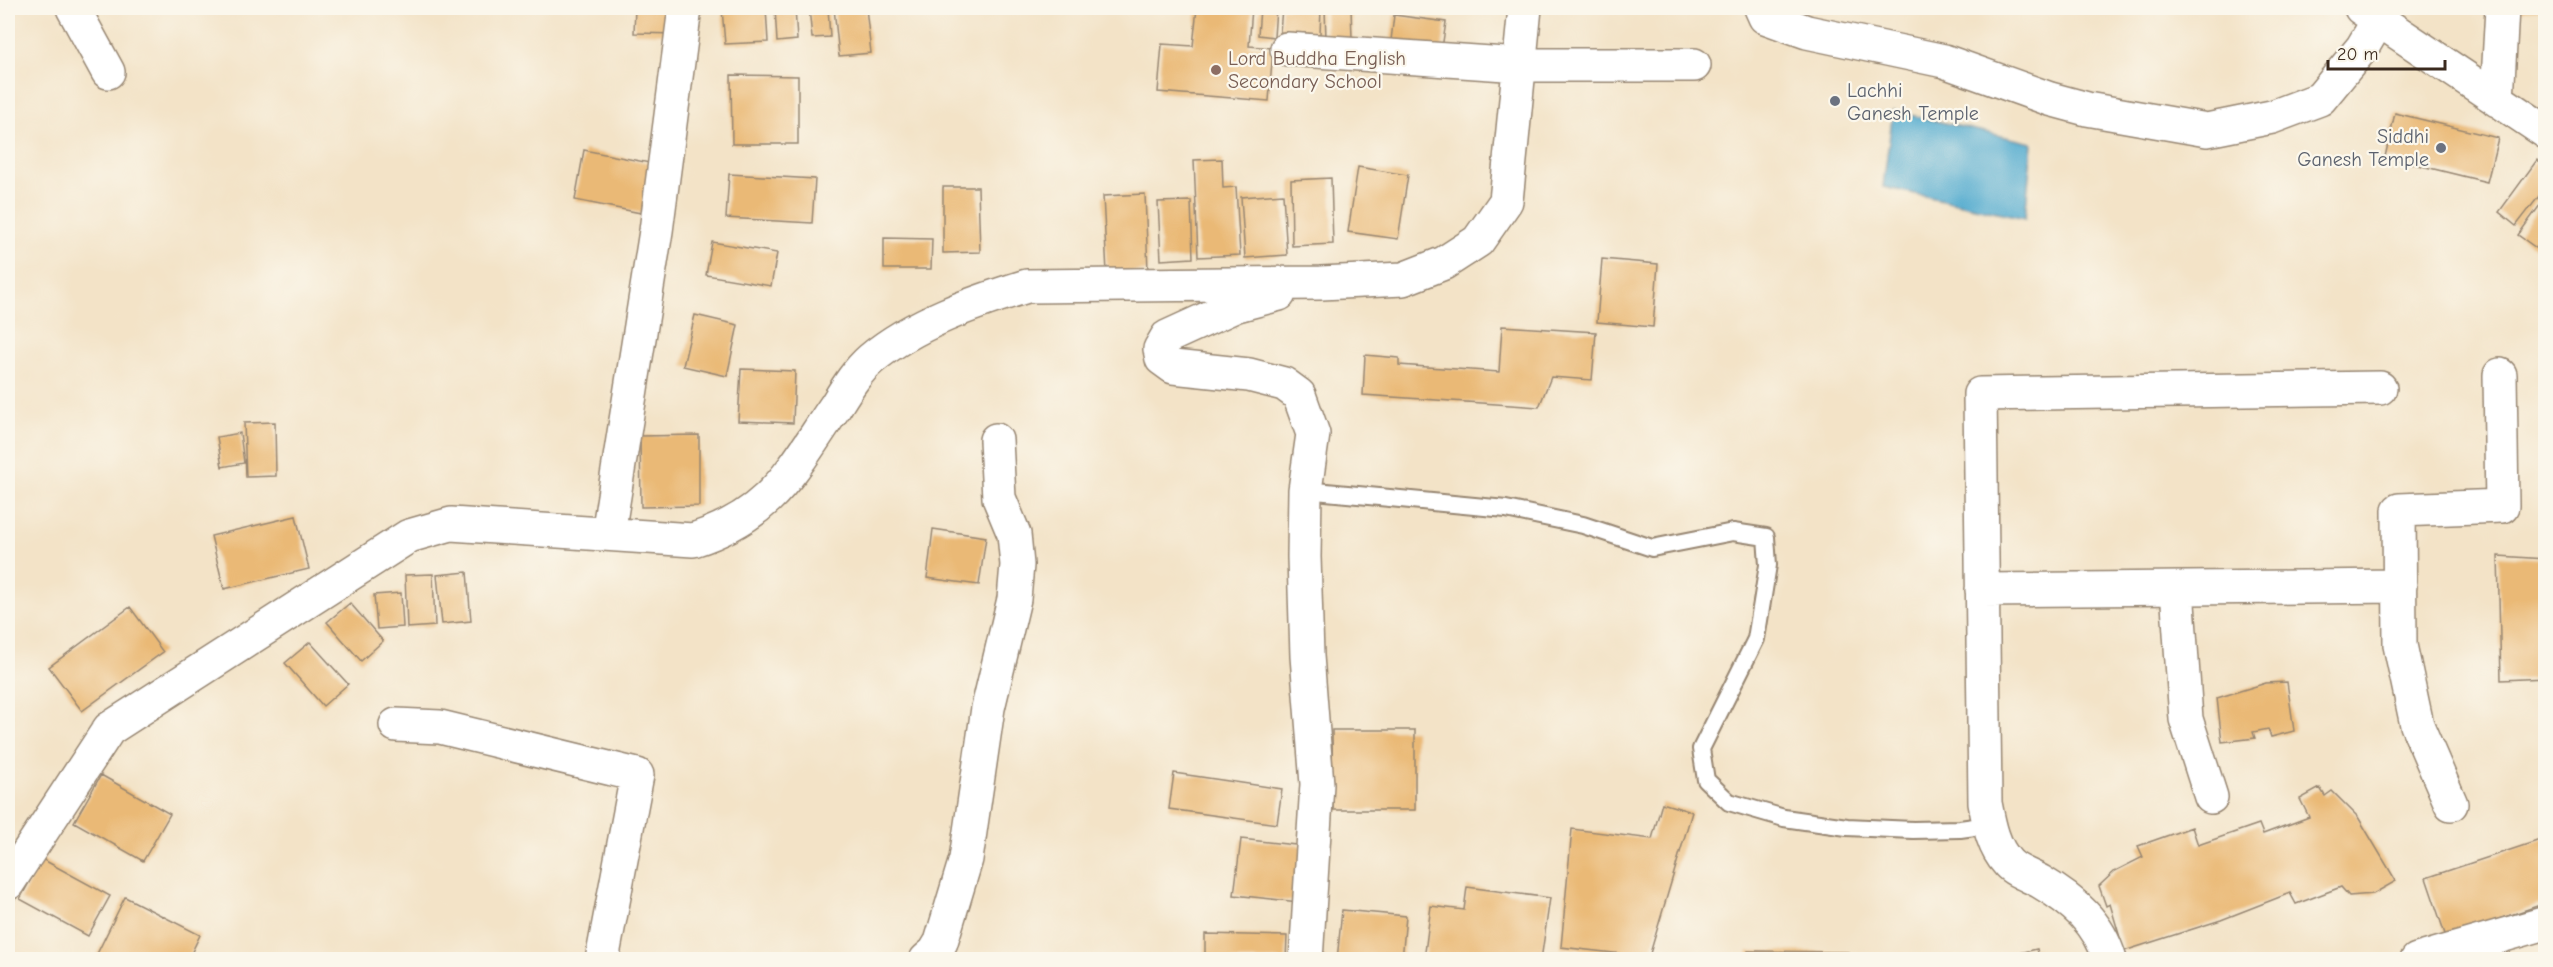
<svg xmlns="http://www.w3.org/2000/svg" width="2553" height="967" viewBox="0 0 2553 967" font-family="'Comic Neue',sans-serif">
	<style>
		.water { fill: #52abcf; stroke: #466a76; stroke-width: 1.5 }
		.building { fill: #eab976 }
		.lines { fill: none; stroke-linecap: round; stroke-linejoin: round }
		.lane-casing { stroke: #978672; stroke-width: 20 }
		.street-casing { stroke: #978672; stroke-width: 36 }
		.primary-casing { stroke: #978672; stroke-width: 36 }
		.lane { stroke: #fff; stroke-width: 16 }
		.street { stroke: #fff; stroke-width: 33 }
		.primary { stroke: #fff; stroke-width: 33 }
		.education-dot { fill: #8d6e63; stroke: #fbf7ec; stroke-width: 2 }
		.worship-dot { fill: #6b7280; stroke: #fbf7ec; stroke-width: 2 }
		.labels { text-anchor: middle; stroke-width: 4.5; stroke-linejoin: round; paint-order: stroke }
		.education-label { font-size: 20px; fill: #785e54; stroke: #fbf7ec; text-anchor: start }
		.worship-label { font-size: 20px; fill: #5b616d; stroke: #fbf7ec; text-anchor: start }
	</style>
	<rect width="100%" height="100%" fill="#fbf7ec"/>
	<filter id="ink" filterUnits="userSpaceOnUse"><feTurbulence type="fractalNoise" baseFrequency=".0167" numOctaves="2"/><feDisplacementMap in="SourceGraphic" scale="12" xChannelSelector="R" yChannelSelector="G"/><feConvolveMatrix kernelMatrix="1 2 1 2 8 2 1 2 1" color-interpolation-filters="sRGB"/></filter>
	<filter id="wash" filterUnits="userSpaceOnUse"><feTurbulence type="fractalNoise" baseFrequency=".008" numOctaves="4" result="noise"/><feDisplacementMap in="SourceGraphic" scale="24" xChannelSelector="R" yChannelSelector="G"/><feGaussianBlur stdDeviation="1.35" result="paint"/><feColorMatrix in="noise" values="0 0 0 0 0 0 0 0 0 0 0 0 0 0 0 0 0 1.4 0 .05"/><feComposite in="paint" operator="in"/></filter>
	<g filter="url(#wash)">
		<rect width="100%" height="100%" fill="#f3e3c7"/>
		<path class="water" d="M1893,111L2032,143L2025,218L1883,187Z"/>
		<g id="blocks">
			<path class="building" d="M635,8H677V34L634,33Z
				M766,8L768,42L725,44L722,9Z
				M775,8H795L797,40L777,42Z
				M809,8H828L830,37L812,38Z
				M834,8H866L871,53L839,56Z
				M1197,8H1252L1249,46L1273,48L1269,101L1158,92L1162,44L1193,46Z
				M1260,8H1276L1274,37L1258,35Z
				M1282,8H1321L1320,34L1280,32Z
				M1325,8H1351L1352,39L1326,40Z
				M2510,8H2546V9L2511,12Z
				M1394,15L1446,22L1441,55L1390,49Z
				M731,75L798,76V144H732Z
				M2395,113L2498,138L2487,182L2385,157Z
				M584,150L655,164L646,214L575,200Z
				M1222,159L1223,188L1236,187L1240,255L1198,257L1194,160Z
				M2537,160L2546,166V187L2516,226L2499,212Z
				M1358,167L1408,175L1398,239L1348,232Z
				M729,174L815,179L812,223L726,218Z
				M1331,178L1333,244L1292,246L1291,180Z
				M943,187H978L980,252L943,253Z
				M1145,194L1148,271L1107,273L1103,196Z
				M1283,194L1287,255L1245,258L1241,197Z
				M2546,197V255L2518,235Z
				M1191,201L1193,258L1161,260L1158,202Z
				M884,238L932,239L931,269H884Z
				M712,242L777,253L771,286L706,275Z
				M1602,259L1658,264L1653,327L1597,322Z
				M695,315L738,325L727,376L683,366Z
				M1502,326L1596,332L1592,380L1551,377L1539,407L1363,395L1365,355L1399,358V365L1499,372Z
				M741,369L795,371L793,423L738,421Z
				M275,422L276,476L246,477L244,423Z
				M240,433L244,463L222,467L217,437Z
				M699,435V506L641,507L640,436Z
				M296,516L309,569L224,589L211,536Z
				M933,529L986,537L979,585L927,578Z
				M2498,556L2546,559V678L2501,680Z
				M467,572L471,621L442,624L437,575Z
				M433,574L435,626L407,628L405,575Z
				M401,593L403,627L377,629L374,595Z
				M350,603L383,641L361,661L327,622Z
				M130,607L163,652L82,711L49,667Z
				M310,642L348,684L323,706L285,663Z
				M2287,682L2294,731L2271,737L2268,729L2253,732L2255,738L2222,742L2217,698L2266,683Z
				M1332,730H1415V810H1333Z
				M1174,773L1282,789L1277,824L1169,809Z
				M101,775L170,814L143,861L74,822Z
				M2320,788L2325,796L2332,791L2358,817L2396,881L2373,894L2349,896L2341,887L2296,904L2290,893L2221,920L2124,951L2110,904L2106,906L2099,886L2115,871L2143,857L2138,846L2192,827L2198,845L2259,824L2263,834L2309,817L2300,799Z
				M1662,803L1692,812L1649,957L1561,947L1572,829L1652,839Z
				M2546,838V903L2446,937L2426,878Z
				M1241,839L1305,846L1299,902L1234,895Z
				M42,859L110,896L88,936L20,899Z
				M1467,887L1550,898L1541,960H1424L1431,906L1464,910Z
				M125,897L200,935L188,960H94Z
				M1342,910L1406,916L1402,960H1337Z
				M1205,934L1287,936L1286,960H1205Z
				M2037,949L2040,960H1994V959Z
				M1748,951L1848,952V960H1747Z"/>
		</g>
	</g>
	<g filter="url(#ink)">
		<use href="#blocks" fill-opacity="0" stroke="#978672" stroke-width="1.5"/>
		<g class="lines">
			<defs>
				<path id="lane" d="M1305,490L1506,509L1583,525L1652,548L1733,532L1766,537L1768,565L1756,639L1701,749L1706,780L1729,802L1784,818L1847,827L1913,830L1960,829L1989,825"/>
				<path id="street" d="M73,8L108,72
					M1761,8L1765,17L1807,32L1944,61L2050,99L2087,109L2207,130L2272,117L2320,99L2362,48L2379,19
					M2361,8L2546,132
					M1287,49L1520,65H1694
					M2497,100L2502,8
					M1279,294L1237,305L1167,337L1160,349L1162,359L1173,367L1249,375L1284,384L1299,395L1313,434L1305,490L1304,557L1307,656L1317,784L1306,960
					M608,534L656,231L685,8
					M2177,589L2186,719L2211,797
					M1982,590L2400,586
					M396,725L440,727L637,775L602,960
					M2451,804L2417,725L2400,645L2399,510L2502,506L2500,375
					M8,883L109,729L409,536L451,524L693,540C773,514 790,472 835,407C845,391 856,372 871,359C914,323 975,302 1027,286L1321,283L1403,279L1444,263L1478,241L1506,201L1525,8
					M926,960L935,952L941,942L966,859L988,708L1014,599L1017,565L1014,534L999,498L996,440
					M2110,960C2099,922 2073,901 2041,882C2031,876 2016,872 2008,863C1993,847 1989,824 1985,803L1980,394L2380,388"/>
				<path id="primary" d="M2417,960L2546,923"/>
			</defs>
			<use href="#lane" class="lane-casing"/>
			<use href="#street" class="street-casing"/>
			<use href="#primary" class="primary-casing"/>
			<use href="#lane" class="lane"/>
			<use href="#street" class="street"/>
			<use href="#primary" class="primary"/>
		</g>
	</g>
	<circle class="education-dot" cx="1216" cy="70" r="6"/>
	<g class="worship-dot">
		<circle cx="1835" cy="101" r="6"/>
		<circle cx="2441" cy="148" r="6"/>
	</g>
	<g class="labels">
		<g class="education-label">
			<text x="1228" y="65">Lord Buddha English<tspan x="1228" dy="23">Secondary School</tspan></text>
		</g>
		<g class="worship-label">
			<text x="1847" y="97">Lachhi<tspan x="1847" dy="23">Ganesh Temple</tspan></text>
			<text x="2429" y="143" text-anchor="end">Siddhi<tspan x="2429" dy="23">Ganesh Temple</tspan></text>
		</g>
	</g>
	<rect width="2553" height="967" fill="none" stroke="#fbf7ec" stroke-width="30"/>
	<path d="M2328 60v9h117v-9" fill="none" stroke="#3b2a1e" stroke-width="3"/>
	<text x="2337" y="60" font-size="18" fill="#3b2a1e" stroke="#fbf7ec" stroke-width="4.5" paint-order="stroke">20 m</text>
</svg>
